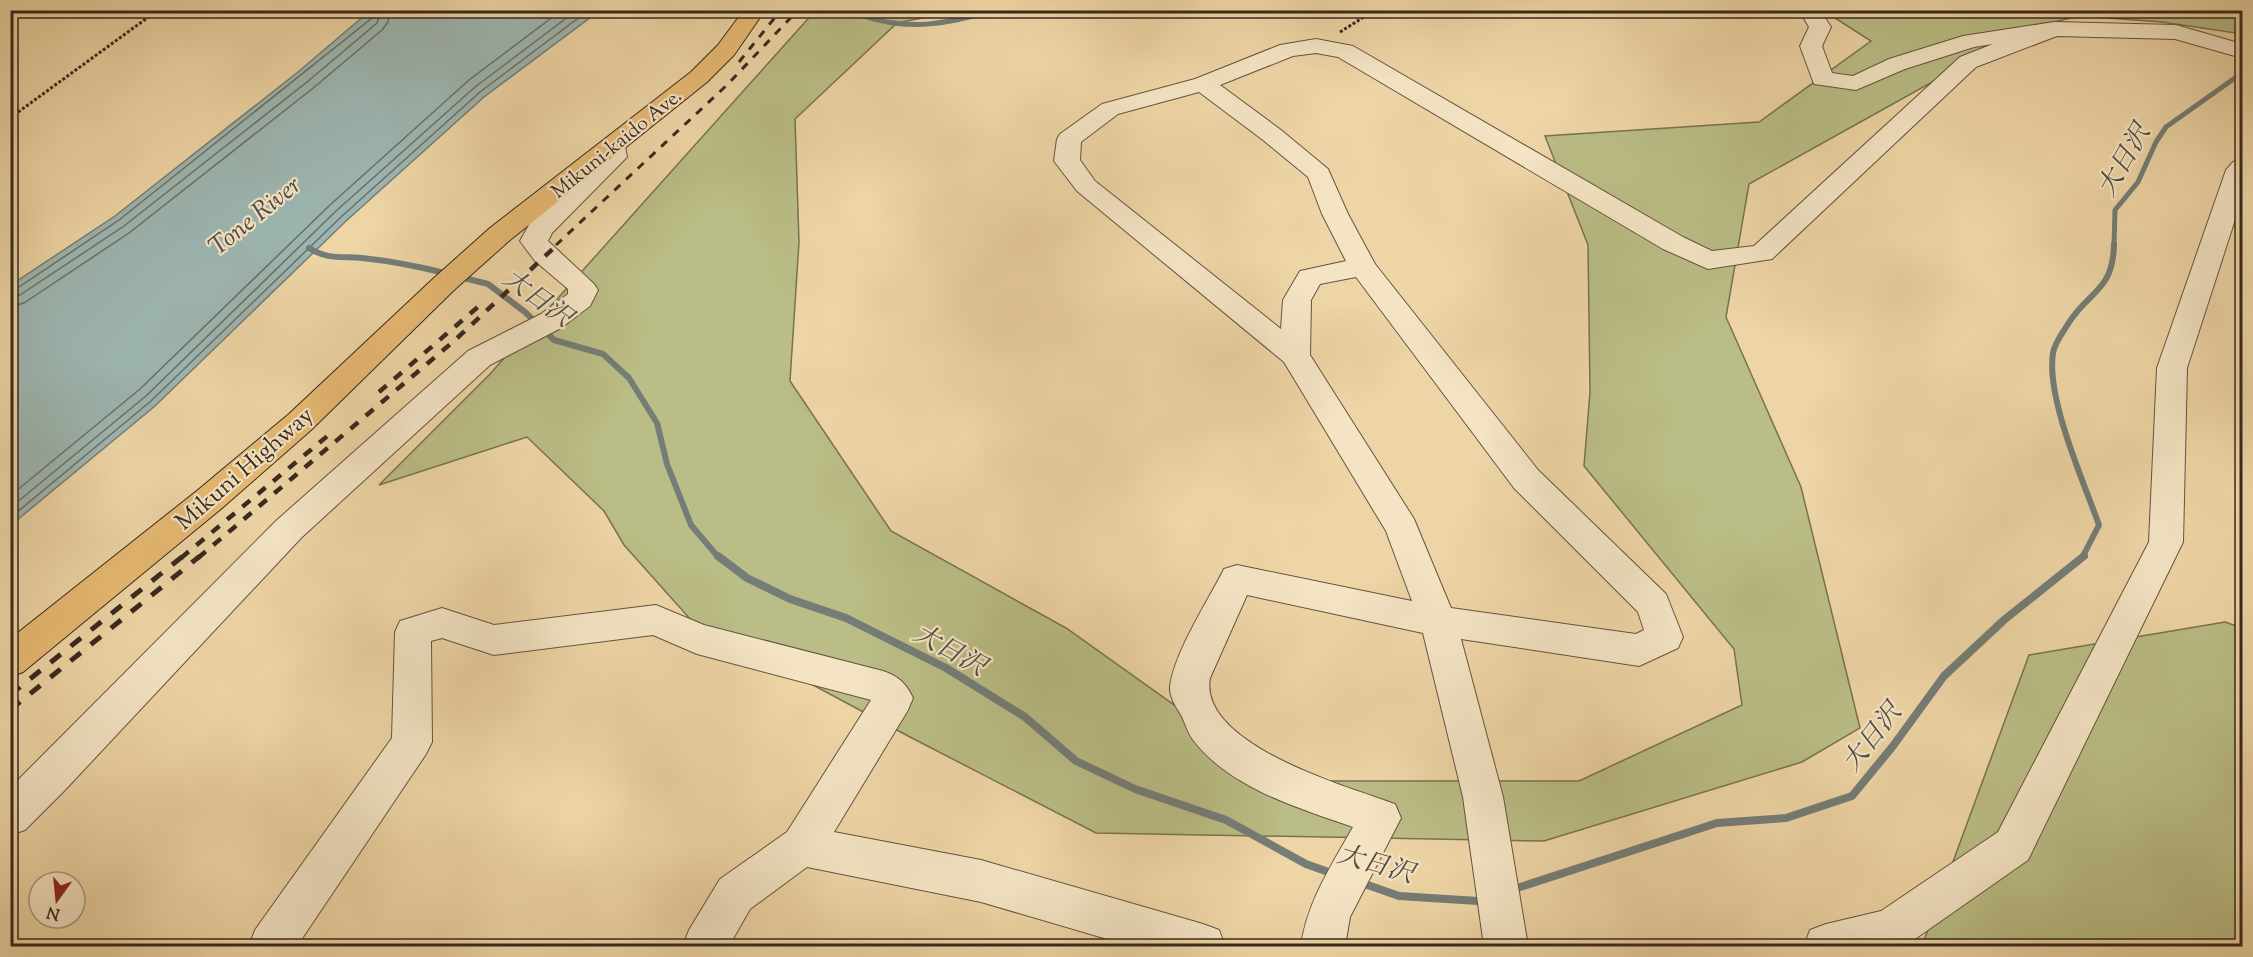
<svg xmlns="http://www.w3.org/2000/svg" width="2253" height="957" viewBox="0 0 2253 957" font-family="'Sorts Mill Goudy','Noto Serif JP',serif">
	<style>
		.green { fill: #babd85; stroke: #787252; stroke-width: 1.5 }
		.water { fill: #9db6b1; stroke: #747d77; stroke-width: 1.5 }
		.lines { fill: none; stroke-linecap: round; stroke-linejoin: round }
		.shore { stroke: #6a6f68; stroke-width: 1.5 }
		.stream-far2 { stroke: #747d77; stroke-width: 5 }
		.stream-far1 { stroke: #747d77; stroke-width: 6 }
		.stream { stroke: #747d77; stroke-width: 8 }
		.minor-casing { stroke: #655340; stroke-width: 2 }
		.highway-casing { stroke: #37281f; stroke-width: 2 }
		.path { stroke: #37281f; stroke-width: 3; stroke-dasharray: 3 2; stroke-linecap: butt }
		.minor { fill: #f4e4c4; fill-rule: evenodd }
		.highway { fill: #e7ba72; fill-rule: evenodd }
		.rail-far2 { stroke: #37281f; stroke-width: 3; stroke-dasharray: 8 8; stroke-linecap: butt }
		.rail-far1 { stroke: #37281f; stroke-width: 4.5; stroke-dasharray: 10 10; stroke-linecap: butt }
		.rail { stroke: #37281f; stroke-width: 5; stroke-dasharray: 13 13; stroke-linecap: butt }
		.labels { text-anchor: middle; stroke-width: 4.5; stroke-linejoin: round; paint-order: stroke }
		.far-street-label { font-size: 20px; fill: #37281f; stroke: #f4e4c4 }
		.street-label { font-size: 24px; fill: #37281f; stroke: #f4e4c4 }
		.water-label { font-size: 26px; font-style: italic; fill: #504c44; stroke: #f4e4c4 }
	</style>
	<rect width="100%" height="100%" fill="#eed5a5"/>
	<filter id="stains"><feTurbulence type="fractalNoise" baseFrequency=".00333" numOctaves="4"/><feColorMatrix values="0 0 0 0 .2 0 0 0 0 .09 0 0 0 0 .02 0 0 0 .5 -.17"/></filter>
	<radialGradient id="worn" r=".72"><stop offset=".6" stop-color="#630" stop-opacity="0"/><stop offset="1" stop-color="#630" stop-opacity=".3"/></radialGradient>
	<path class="green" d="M815,11H957L897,23L795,119L799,242L790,381L891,531L1066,628L1281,781H1579L1742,705L1734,649L1584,466L1590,392L1588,245L1545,136L1759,122L1871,41L1824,11H2242V34L2162,22L2080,16L2031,27L1749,184L1726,317L1801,487L1860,728L1802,762L1544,841L1096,833L910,737L690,619L624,545L604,511L527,437L379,485L490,374Z
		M2225,622L2242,628V946H1922L2029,655Z"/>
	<path class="water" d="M371,10L599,11L484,97L346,221L155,406L11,525V285L115,216L298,72Z"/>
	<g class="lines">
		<path class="shore" d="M10,290L16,289L119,220L372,18L374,10
			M10,298L20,295L124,226L307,82L377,23L381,10
			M10,307L24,303L129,233L312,89L382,30L388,22L390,10
			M10,496L140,389L330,205L469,80L562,10
			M10,508L146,396L336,211L475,87L577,10
			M10,518L151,401L341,217L480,92L589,10"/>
		<path class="stream-far2" d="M862,10L864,16C910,32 950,23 995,10
			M2114,245L2115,210L2138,182L2156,142L2166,127L2242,73"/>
		<path class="stream-far1" d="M309,248C328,260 341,256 362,258C391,261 421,267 449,274
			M460,277L488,284L525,312L554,340L603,354L629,378L657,423L667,464L691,525L719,558
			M2082,558L2099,525C2083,480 2046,398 2053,353C2054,344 2063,332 2068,324C2089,290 2113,292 2114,244"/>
		<path class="stream" d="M718,556L747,578L790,599L846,618L946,668L1025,717L1076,761L1135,789L1226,820L1306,864L1334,874
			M1359,882L1399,896L1478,901L1486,898
			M1511,890L1717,823L1786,818L1852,796L1893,746L1944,676L2004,620L2084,556"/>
		<defs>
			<path id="minor" d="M1799,10H1820L1831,27L1822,46L1832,73L1853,76L1889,59L1963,36L2054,22L2176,25L2242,44V58L2175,39L2057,36L1976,67L1772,259L1708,269L1663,249L1338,57L1316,53L1293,56L1220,85L1281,130L1328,169L1348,214L1375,264L1538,470L1666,594L1683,637L1678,648L1639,666L1461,639L1503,797L1528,946H1484L1463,797L1423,633L1247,595L1210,678C1198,745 1349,787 1395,804L1401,818L1350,917L1345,946H1301C1307,902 1331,866 1353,827C1298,808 1230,788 1193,740C1188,733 1185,723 1181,715C1176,707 1169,696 1170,686C1175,651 1208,601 1224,569L1237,565L1412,601L1386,531L1284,362L1077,191L1054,161L1057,139L1060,134L1102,104L1195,79L1280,45L1316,39L1353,46L1683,237L1712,251L1754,246L1960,57L1993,44L1974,47L1905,69L1856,90L1814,84L1800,46L1809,27ZM1199,92L1263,140L1308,177L1322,214L1346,261L1300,271L1283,300L1281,329L1095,181L1080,160L1081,142L1118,114ZM1356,277L1514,488L1638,612L1644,630L1636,634L1451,608L1414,519L1310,355L1311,300L1320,284Z
				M613,139L622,141L625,146L627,157L552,233L548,241L594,284L598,290L590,306L561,328L490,365L301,538L65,790L25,830L10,835V788L277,520L468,351L541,314L568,294V289L535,261L520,241L530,223L601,155V146L604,141Z
				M2242,159V198L2187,368L2183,542L2028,860L1905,946H1804L1810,930L1826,924L1881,911L1998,832L2149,542L2157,368L2226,170L2233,162Z
				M656,605L704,625L883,671C898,676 906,683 913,698L908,710L834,832L981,860L1203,924L1219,930L1225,946H1131L981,902L807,867L750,909L729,946H683L689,930L720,879L787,832L871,700L697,654L653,635L494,655L442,638L431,641L432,742L426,754L297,946H249L255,930L392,738L395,632L400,621L442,608L494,625Z"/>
			<path id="highway" d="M744,10H765L734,55L707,82L510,240L454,290L311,430L222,508L23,672L10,677V639L198,490L289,414L434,278L490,228L691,72L718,45Z"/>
		</defs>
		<use href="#minor" class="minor-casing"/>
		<use href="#highway" class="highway-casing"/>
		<path class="path" d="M1340,32L1375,10
			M10,118L158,10"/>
		<use href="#minor" class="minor"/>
		<use href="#highway" class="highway"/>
		<path class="rail-far2" d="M739,62L781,10
			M556,245L727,85L798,10"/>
		<path class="rail-far1" d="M379,392L479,306
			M181,558L331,433
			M198,558L454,341L558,244"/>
		<path class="rail" d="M10,695L183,556
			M10,710L200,556"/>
	</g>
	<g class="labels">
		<g class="far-street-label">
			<text transform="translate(616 143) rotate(-39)" y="7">Mikuni-kaido Ave.</text>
		</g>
		<g class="street-label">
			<text transform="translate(244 468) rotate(-41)" y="8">Mikuni Highway</text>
		</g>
		<g class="water-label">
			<text transform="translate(2123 160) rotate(-60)" y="9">大日沢</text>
			<text transform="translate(254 215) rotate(-39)" y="9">Tone River</text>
			<text transform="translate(538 297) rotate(36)" y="9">大日沢</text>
			<text transform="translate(950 649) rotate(29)" y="9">大日沢</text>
			<text transform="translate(1871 737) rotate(-52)" y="9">大日沢</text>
			<text transform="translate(1376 863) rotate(16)" y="9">大日沢</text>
		</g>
	</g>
	<rect width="2253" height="957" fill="none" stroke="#eed5a5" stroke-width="36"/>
	<rect x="12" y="12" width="2229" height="933" fill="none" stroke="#37281f" stroke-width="3"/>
	<rect x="18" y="18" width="2217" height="921" fill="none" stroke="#37281f" stroke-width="1.5"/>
	<g transform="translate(57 900) rotate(195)"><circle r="28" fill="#f4e4c4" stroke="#a89982" stroke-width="1.5"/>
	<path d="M0-4.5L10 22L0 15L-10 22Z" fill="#8f2418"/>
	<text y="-9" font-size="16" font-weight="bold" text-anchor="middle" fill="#37281f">N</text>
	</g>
	<rect width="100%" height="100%" filter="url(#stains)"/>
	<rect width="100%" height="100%" fill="url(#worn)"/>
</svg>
